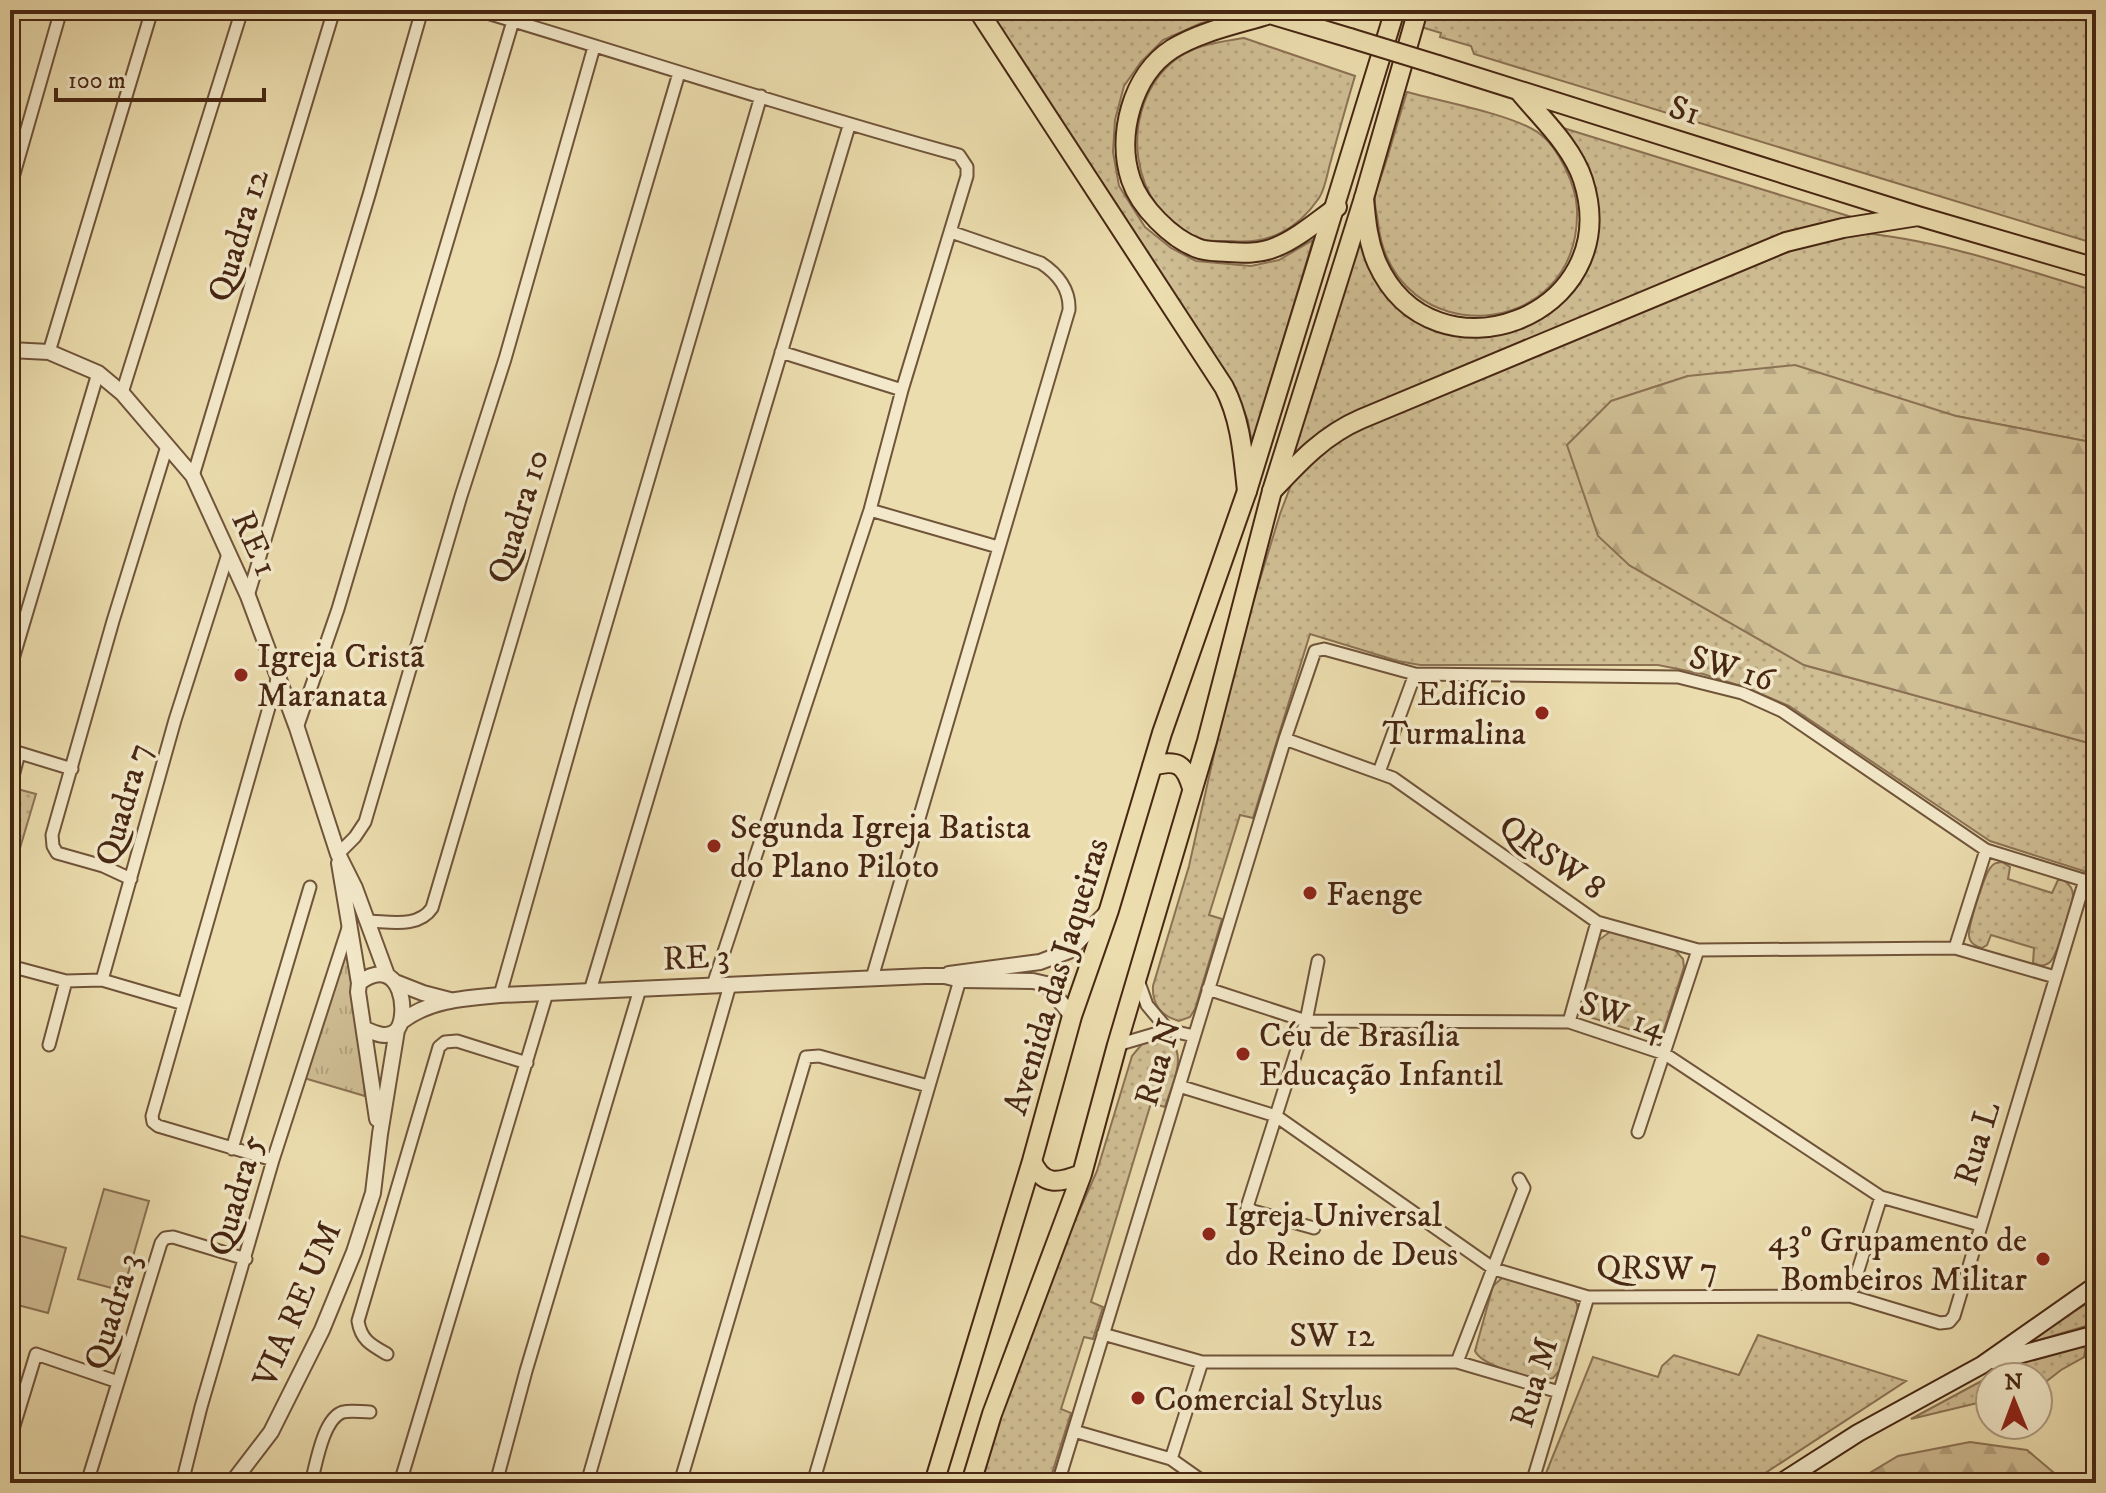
<svg xmlns="http://www.w3.org/2000/svg" width="2106" height="1493" viewBox="0 0 2106 1493" font-family="'IM FELL DW Pica',serif">
	<style>
		.grass { fill: url(#grass-dots); stroke: #8c7254; stroke-width: 2 }
		.forest { fill: url(#forest-firs); stroke: #8c7254; stroke-width: 2 }
		.park { fill: url(#park-tufts); stroke: #8c7254; stroke-width: 2 }
		.pitch { fill: #d0be94; stroke: #8c7254; stroke-width: 2 }
		.lines { fill: none; stroke-linecap: round; stroke-linejoin: round }
		.minor-casing { stroke: #70543a; stroke-width: 15 }
		.tertiary-casing { stroke: #70543a; stroke-width: 18 }
		.secondary-casing { stroke: #472713; stroke-width: 20 }
		.primary-casing { stroke: #472713; stroke-width: 22 }
		.trunk-casing { stroke: #472713; stroke-width: 22 }
		.minor { stroke: #f3e9ca; stroke-width: 11 }
		.tertiary { stroke: #f3e9ca; stroke-width: 14 }
		.secondary { stroke: #f3e9ca; stroke-width: 16 }
		.primary { stroke: #ecddae; stroke-width: 18 }
		.trunk { stroke: #ecddae; stroke-width: 18 }
		.trunk-bridge-casing { stroke: #472713; stroke-width: 22; stroke-linecap: butt }
		.trunk-bridge { stroke: #ecddae; stroke-width: 18 }
		.poi-dot { fill: #8f2418; stroke: #f3e9ca; stroke-width: 3 }
		.labels { text-anchor: middle; stroke-width: 7; stroke-linejoin: round; paint-order: stroke }
		.street-label { font-size: 34px; fill: #472713; stroke: #f3e9ca }
		.poi-label { font-size: 34px; fill: #472713; stroke: #f3e9ca; text-anchor: start }
	</style>
	<defs>
		<pattern id="grass-dots" width="8" height="8" patternUnits="userSpaceOnUse" patternTransform="scale(2)"><rect width="8" height="8" fill="#d0be94"/><path d="M2 2h.1M6 6h.1" fill="none" stroke="#b4a37f" stroke-width="1.8" stroke-linecap="round"/></pattern>
		<pattern id="forest-firs" width="22" height="20" patternUnits="userSpaceOnUse" patternTransform="scale(2)"><rect width="22" height="20" fill="#d0be94"/><path d="M5 1l3.5 6h-7zM16 11l3.5 6h-7z" fill="#b4a37f"/></pattern>
		<pattern id="park-tufts" width="24" height="20" patternUnits="userSpaceOnUse" patternTransform="scale(2)"><rect width="24" height="20" fill="#d0be94"/><path d="M3 7l-1-3M5 7V3M7 7l1-3M15 17l-1-3M17 17v-4M19 17l1-3" fill="none" stroke="#b4a37f"/></pattern>
	</defs>
	<rect width="100%" height="100%" fill="#ecddae"/>
	<filter id="stains"><feTurbulence type="fractalNoise" baseFrequency=".0025" numOctaves="4"/><feColorMatrix values="0 0 0 0 .2 0 0 0 0 .09 0 0 0 0 .02 0 0 0 .5 -.17"/></filter>
	<radialGradient id="worn" r=".72"><stop offset=".6" stop-color="#630" stop-opacity="0"/><stop offset="1" stop-color="#630" stop-opacity=".3"/></radialGradient>
	<path class="grass" d="M986,10H1171L1206,21L1163,40L1141,62L1124,86L1115,120L1113,152L1119,186L1145,227L1171,248L1196,261L1251,266L1279,260L1313,240L1252,445L1248,421L1235,389Z
		M1424,10H2096V244L1474,54L1471,46L1440,37L1441,33L1418,26Z
		M1244,38L1355,76C1346,106 1338,135 1330,164C1327,175 1325,189 1319,198C1298,229 1268,245 1232,241C1222,241 1210,242 1202,239C1127,214 1116,106 1175,60C1195,44 1220,42 1244,38Z
		M1407,92C1439,101 1516,115 1540,134C1559,148 1576,186 1577,209C1581,344 1392,354 1378,222C1377,214 1374,205 1375,197C1376,188 1381,177 1384,168C1392,143 1399,117 1407,92Z
		M1560,127L1855,218L1796,230L1358,412L1323,430L1290,461L1358,233L1419,318L1531,320L1594,237Z
		M1862,233C1940,240 2021,269 2096,291V443L1956,416L1688,376L1612,401L1567,445L1629,565L1804,665L2096,745V875L1990,841L1789,706L1747,688L1703,674L1658,665H1420L1398,661L1310,634L1253,818L1240,815L1209,915L1222,919L1195,1009L1190,1017L1179,1021C1161,1016 1152,1005 1153,986L1189,866L1235,661L1280,514L1291,485L1300,473L1344,435L1789,249Z
		M10,787L36,794L10,882Z
		M2002,862L2010,867L2008,879L2052,893L2058,880H2064C2069,884 2073,888 2073,895C2072,906 2057,956 2050,962C2044,967 2039,966 2033,963L2034,948L1991,935L1987,945L1982,948C1976,946 1970,944 1969,936C1968,926 1985,873 1991,867C1995,862 1997,863 2002,862Z
		M1611,931L1675,950L1683,959L1684,967L1661,1039L1589,1017L1582,1009L1581,1000L1599,940Z
		M1157,1040L1173,1044C1186,1060 1170,1089 1165,1107L1151,1103L1091,1302L1103,1307L1093,1339L1084,1337L1061,1409L1071,1413L1049,1483H978L1006,1392L1055,1266L1097,1171L1132,1056L1142,1044Z
		M1509,1277L1572,1297L1577,1304L1578,1312L1561,1369L1553,1378C1537,1382 1482,1366 1475,1351L1493,1286L1502,1278Z
		M2096,1298V1323L2015,1347Z
		M1758,1335L1906,1381L1750,1483H1542L1593,1357L1658,1377L1662,1366L1674,1355L1739,1375Z
		M2087,1341L2084,1357L2061,1370L2038,1388V1377H1990V1400L1911,1419L2013,1364Z"/>
	<path class="forest" d="M1795,365L1956,416L2096,443V745L1804,665L1629,565L1598,536L1567,445L1611,401L1688,376Z
		M1970,1442L2027,1450L2059,1477L2061,1483H1853L1898,1456Z"/>
	<path class="park" d="M345,945L359,1032L365,1096L304,1078Z"/>
	<path class="pitch" d="M104,1189L149,1201L123,1291L78,1279Z
		M10,1233L66,1248L48,1313L10,1303Z"/>
	<g class="lines">
		<defs>
			<path id="minor" d="M477,10C638,58 797,111 959,155L967,167V176L902,390L870,510L713,985
				M10,188L61,10
				M49,352L152,10
				M781,352L902,390
				M122,393L242,10
				M193,476L334,10
				M870,510L998,547
				M248,596L369,195L422,10
				M10,669L98,373
				M297,728L338,609L513,21
				M1285,739L1393,778L1597,922L1698,950L1955,948L2055,977
				M10,750L72,769
				M1379,772L1415,674
				M10,788L19,753
				M338,854L355,837L365,822L461,496L505,359L594,47
				M131,879L103,866L57,853L53,846L52,835L113,621L167,446
				M366,921C388,921 418,929 432,908L679,73
				M1955,948L1986,850
				M10,966L66,981L102,980L175,720L228,554
				M872,978L1069,310C1070,290 1058,274 1041,263L951,232
				M102,980L184,1004
				M1138,980L1147,1005L1168,1030
				M1208,989L1306,1021L1569,1022L1665,1054L1881,1197L1980,1225
				M590,991L849,126
				M500,995L581,709L761,96
				M1569,1022L1597,922
				M49,1045L66,981
				M1117,1045L1168,1030L1194,1036
				M1179,1086L1276,1116L1494,1269L1588,1297L1850,1296L1940,1323L1949,1322L1954,1316L2085,880
				M1638,1132L1698,950
				M232,1149L310,887
				M273,1160L158,1126L153,1122L152,1116L278,676
				M1314,1228L1253,1211L1247,1207L1306,1021L1318,961
				M1850,1296L1881,1197
				M1103,1334L1202,1362H1457L1559,1392
				M387,1354C371,1345 361,1340 358,1321L439,1047L445,1042L457,1041L527,1063
				M1457,1362L1524,1188L1519,1179
				M1074,1431L1171,1459L1205,1483
				M10,1439L36,1354L118,1382
				M1171,1459L1202,1362
				M87,1483L161,1243L165,1238L173,1237L246,1259
				M182,1483L201,1407L273,1160L349,925
				M311,1483C316,1465 323,1418 343,1412C351,1410 361,1412 370,1412
				M400,1483L547,993
				M496,1483L526,1371L640,989
				M587,1483L730,985
				M680,1483L806,1057L819,1056L928,1086
				M813,1483L962,973
				M1058,1483L1285,739L1315,651L1324,649L1415,674L1678,677L1742,693L1782,711L1986,850L2096,884
				M1532,1483L1588,1297"/>
			<path id="tertiary" d="M10,350L49,352L98,373L122,393L193,476L248,596L297,728L338,854L355,888L387,975
				M339,863L359,983
				M949,974L1040,962L1069,951L1106,913
				M395,982L423,993L450,1000
				M401,1022C429,1000 465,998 500,995L925,976H945L961,980L1033,981L1046,984L1072,1016
				M365,1029C374,1033 387,1039 396,1031C410,1017 402,951 359,983L358,992L377,1119
				M232,1483L271,1432L322,1330L354,1252L373,1193L380,1134L397,1030"/>
			<path id="secondary" d="M1996,1361L2096,1334
				M1780,1483L1858,1433L1982,1365L2096,1285"/>
			<path id="primary" d="M1152,766C1177,759 1185,764 1192,788
				M1032,1161C1043,1187 1059,1183 1082,1174
				M934,1483L1032,1161L1072,1016L1109,910L1162,733L1247,491L1395,10
				M971,1483L992,1414L1082,1174L1117,1045L1207,741L1272,491L1364,198L1418,10"/>
			<path id="trunk" d="M978,10L1224,387C1241,420 1243,455 1247,491
				M1260,11L1350,38
				M1270,14C1238,24 1201,31 1172,49C1132,75 1116,136 1131,180C1140,207 1171,238 1197,248C1206,252 1218,251 1228,252C1244,253 1260,254 1276,247C1298,238 1317,221 1337,207
				M1438,65L1918,216L2096,268
				M1364,198C1366,221 1368,242 1377,263C1433,388 1627,317 1583,180C1572,146 1541,118 1519,91
				M1272,491C1300,461 1324,435 1361,419L1786,242L1843,228L1918,216"/>
		</defs>
		<use href="#minor" class="minor-casing"/>
		<use href="#tertiary" class="tertiary-casing"/>
		<use href="#secondary" class="secondary-casing"/>
		<use href="#primary" class="primary-casing"/>
		<use href="#trunk" class="trunk-casing"/>
		<use href="#minor" class="minor"/>
		<use href="#tertiary" class="tertiary"/>
		<use href="#secondary" class="secondary"/>
		<use href="#primary" class="primary"/>
		<use href="#trunk" class="trunk"/>
		<defs>
			<path id="trunk-bridge" d="M1350,38L1438,65"/>
		</defs>
		<use href="#trunk-bridge" class="trunk-bridge-casing"/>
		<use href="#trunk-bridge" class="trunk-bridge"/>
	</g>
	<g class="poi-dot">
		<circle cx="241" cy="675" r="8"/>
		<circle cx="1542" cy="713" r="8"/>
		<circle cx="714" cy="846" r="8"/>
		<circle cx="1310" cy="893" r="8"/>
		<circle cx="1243" cy="1054" r="8"/>
		<circle cx="1209" cy="1234" r="8"/>
		<circle cx="2043" cy="1259" r="8"/>
		<circle cx="1138" cy="1398" r="8"/>
	</g>
	<g class="labels">
		<g class="street-label">
			<text transform="translate(1685 109) rotate(17)" y="12">S1</text>
			<text transform="translate(237 235) rotate(-73)" y="12">Quadra 12</text>
			<text transform="translate(517 516) rotate(-73)" y="12">Quadra 10</text>
			<text transform="translate(256 543) rotate(66)" y="12">RE 1</text>
			<text transform="translate(1732 667) rotate(17)" y="12">SW 16</text>
			<text transform="translate(122 804) rotate(-74)" y="12">Quadra 7</text>
			<text transform="translate(1553 856) rotate(35)" y="12">QRSW 8</text>
			<text transform="translate(696 956) rotate(-3)" y="12">RE 3</text>
			<text transform="translate(1055 976) rotate(-73)" y="12">Avenida das Jaqueiras</text>
			<text transform="translate(1623 1014) rotate(18)" y="12">SW 14</text>
			<text transform="translate(1157 1062) rotate(-73)" y="12">Rua N</text>
			<text transform="translate(1976 1143) rotate(-73)" y="12">Rua L</text>
			<text transform="translate(235 1195) rotate(-74)" y="12">Quadra 5</text>
			<text transform="translate(1657 1267) rotate(1)" y="12">QRSW 7</text>
			<text transform="translate(296 1304) rotate(-67)" y="12">VIA RE UM</text>
			<text transform="translate(111 1311) rotate(-73)" y="12">Quadra 3</text>
			<text x="1332" y="1346">SW 12</text>
			<text transform="translate(1533 1382) rotate(-73)" y="12">Rua M</text>
		</g>
		<g class="poi-label">
			<text x="257" y="667">Igreja Cristã<tspan x="257" dy="39">Maranata</tspan></text>
			<text x="1526" y="705" text-anchor="end">Edifício<tspan x="1526" dy="39">Turmalina</tspan></text>
			<text x="730" y="838">Segunda Igreja Batista<tspan x="730" dy="39">do Plano Piloto</tspan></text>
			<text x="1326" y="905">Faenge</text>
			<text x="1259" y="1046">Céu de Brasília<tspan x="1259" dy="39">Educação Infantil</tspan></text>
			<text x="1225" y="1226">Igreja Universal<tspan x="1225" dy="39">do Reino de Deus</tspan></text>
			<text x="2027" y="1251" text-anchor="end">43º Grupamento de<tspan x="2027" dy="39">Bombeiros Militar</tspan></text>
			<text x="1154" y="1410">Comercial Stylus</text>
		</g>
	</g>
	<rect width="2106" height="1493" fill="none" stroke="#ecddae" stroke-width="40"/>
	<rect x="12" y="12" width="2082" height="1469" fill="none" stroke="#472713" stroke-width="4"/>
	<rect x="20" y="20" width="2066" height="1453" fill="none" stroke="#472713" stroke-width="2"/>
	<g transform="translate(2014 1401) rotate(359)"><circle r="38" fill="#f3e9ca" stroke="#ae9b81" stroke-width="2"/>
	<path d="M0-6L14 30L0 20L-14 30Z" fill="#8f2418"/>
	<text y="-12" font-size="22" font-weight="bold" text-anchor="middle" fill="#472713">N</text>
	</g>
	<path d="M56 88v12h208v-12" fill="none" stroke="#472713" stroke-width="4"/>
	<text x="68" y="88" font-size="24" fill="#472713" stroke="#f3e9ca" stroke-width="6" paint-order="stroke">100 m</text>
	<rect width="100%" height="100%" filter="url(#stains)"/>
	<rect width="100%" height="100%" fill="url(#worn)"/>
</svg>
